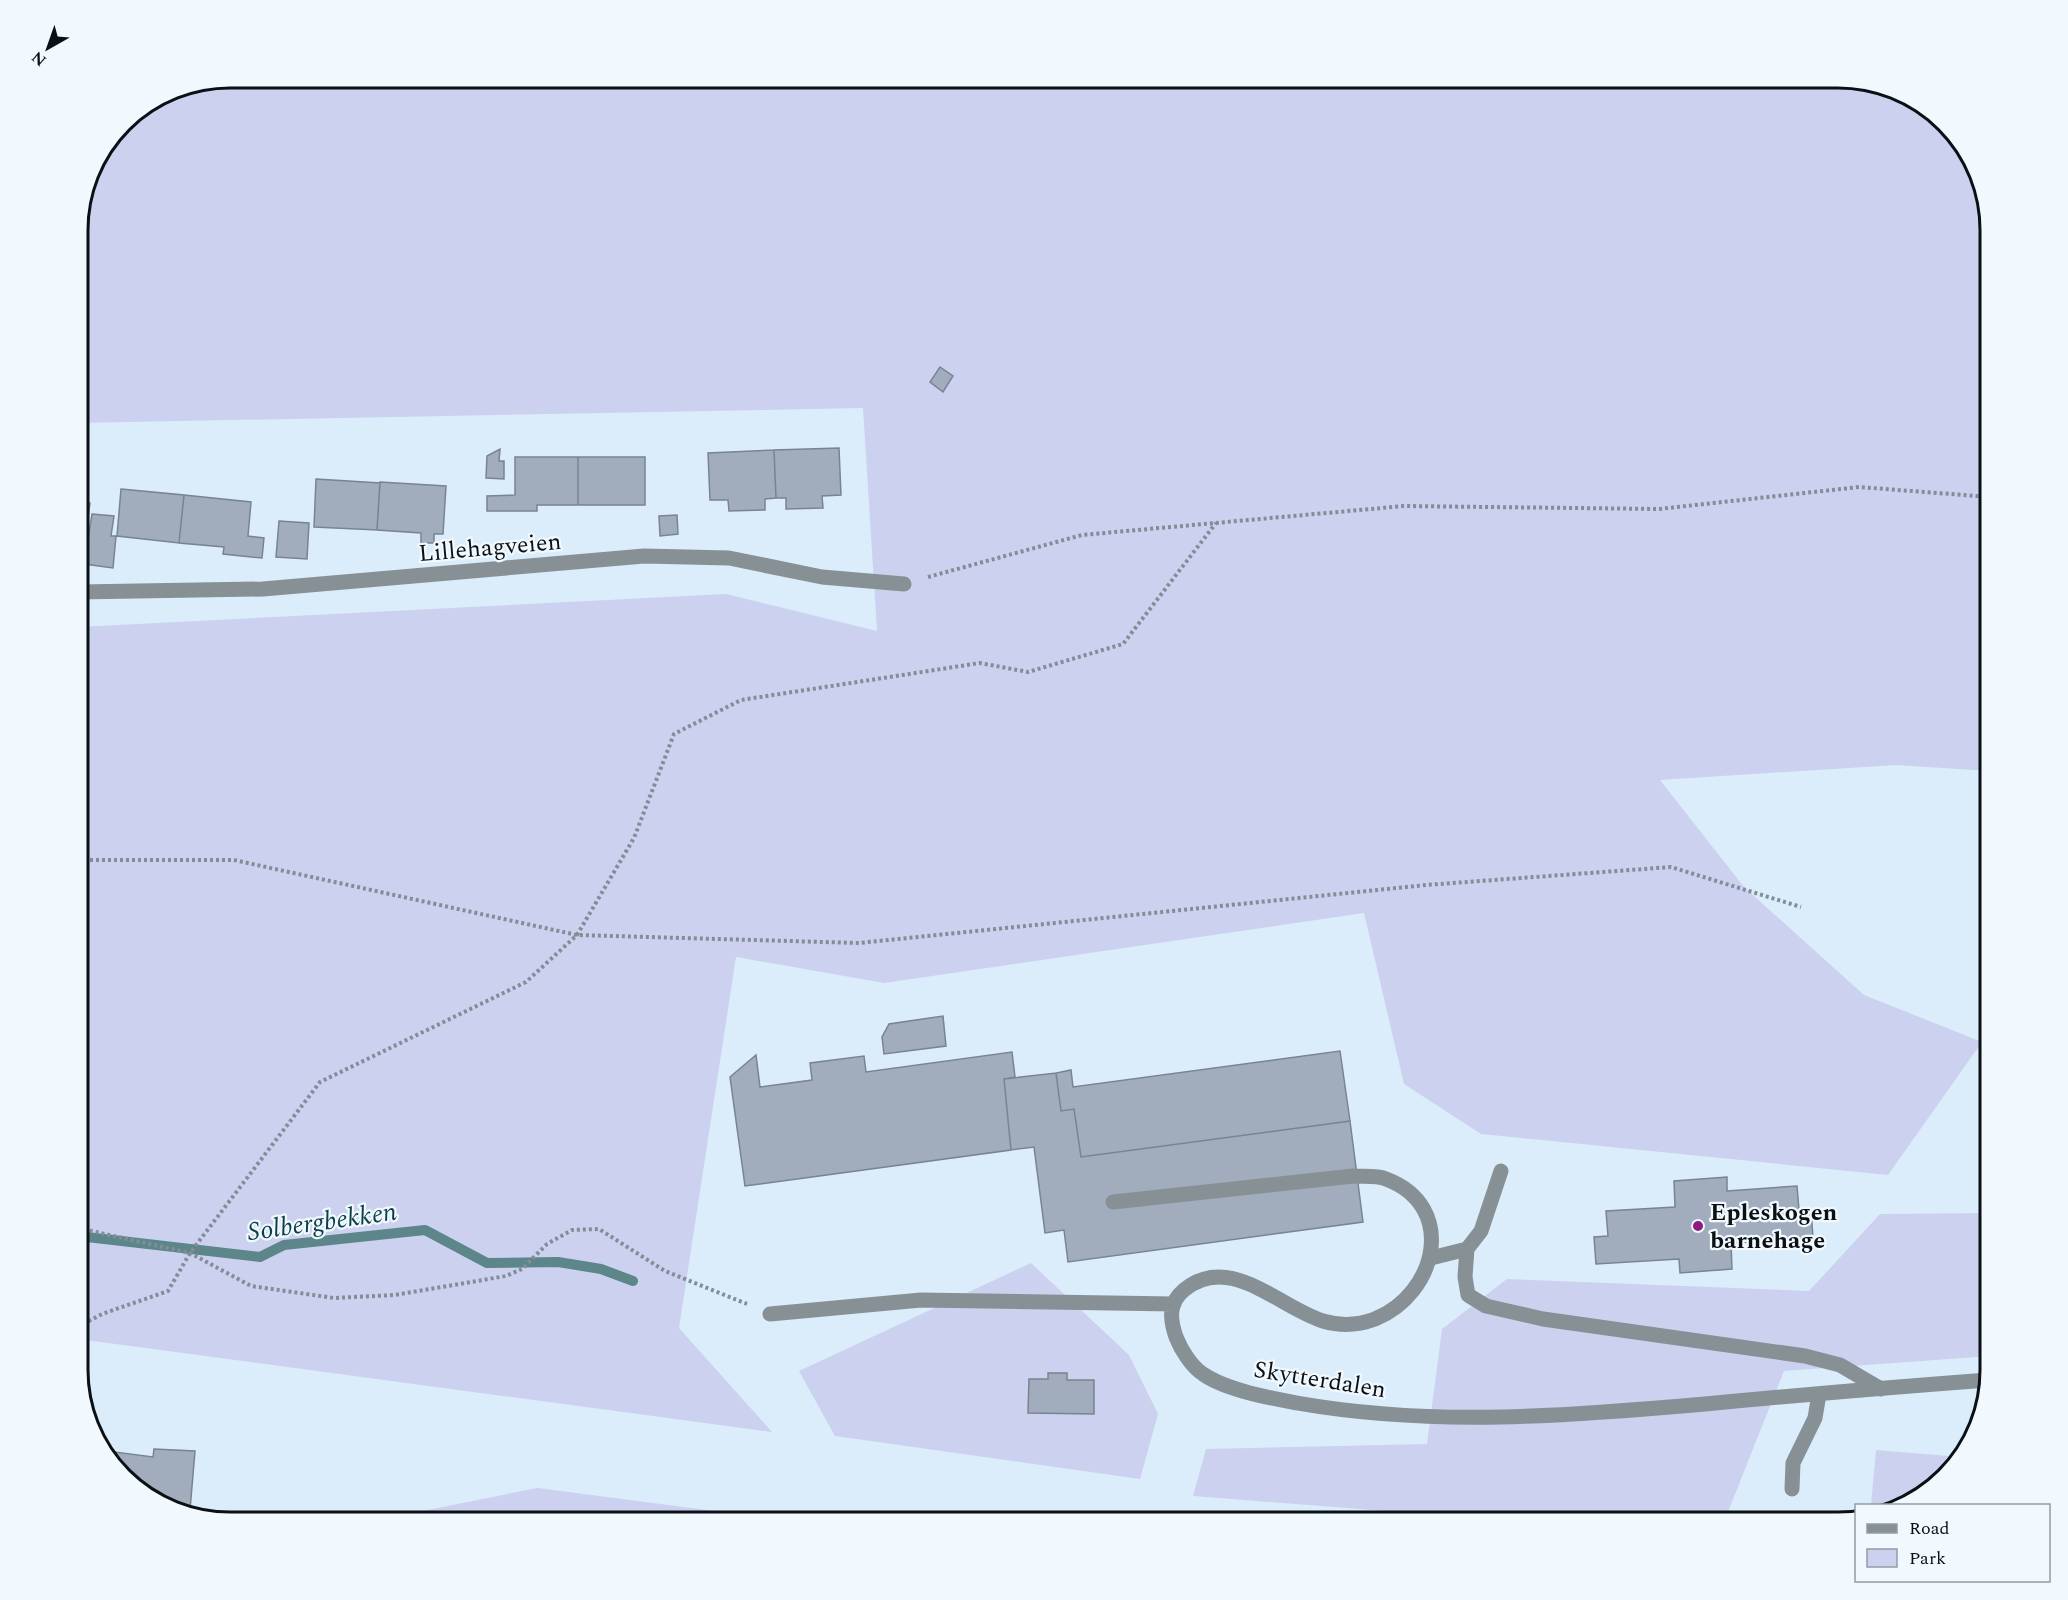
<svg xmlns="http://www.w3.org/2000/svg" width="2068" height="1600" viewBox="0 0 2068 1600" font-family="Spectral,serif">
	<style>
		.green { fill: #ccd1ef }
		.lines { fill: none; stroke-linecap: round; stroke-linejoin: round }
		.stream { stroke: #5c868a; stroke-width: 10 }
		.building { fill: #a1acbd; stroke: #798393; stroke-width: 1.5 }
		.path { stroke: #818e97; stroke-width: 4; stroke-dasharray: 3 3; stroke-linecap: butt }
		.minor { stroke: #879195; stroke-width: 15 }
		.poi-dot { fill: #8c1d80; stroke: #f1f9ff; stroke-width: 2 }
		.labels { text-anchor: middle; stroke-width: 4.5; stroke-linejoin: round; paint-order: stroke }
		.street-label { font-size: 24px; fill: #0a1014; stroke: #f1f9ff }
		.poi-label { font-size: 24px; font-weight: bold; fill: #0a1014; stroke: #f1f9ff; text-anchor: start }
		.water-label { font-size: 26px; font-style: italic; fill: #0a4045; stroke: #f1f9ff }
		.rim { fill: none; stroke: #0a1014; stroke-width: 3 }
	</style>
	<rect width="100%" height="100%" fill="#dbedfb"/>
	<path class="green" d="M231,78H1838L1887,86L1930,110L1974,163L1990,230V771L1896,765L1660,780L1744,887L1864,995L1982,1042L1888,1175L1481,1134L1404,1084L1364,913L884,983L736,957L679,1328L772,1432L78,1339V627L726,594L877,631L863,408L78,423V220L94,164L130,116L173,90Z
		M1990,1213V1356L1784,1371L1724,1522H1527L1193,1496L1206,1449L1427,1444L1442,1329L1507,1279L1809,1291L1880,1214Z
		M1031,1263L1129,1355L1158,1414L1140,1479L835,1436L799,1371Z
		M1876,1450L1961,1457L1958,1462L1906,1505H1871Z
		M537,1488H538L798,1522H368Z"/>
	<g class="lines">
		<path class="stream" d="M78,1236L260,1257L284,1245L425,1230L487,1263L558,1262L601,1269L633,1281"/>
	</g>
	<path class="building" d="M940,367L953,376L943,392L930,382Z
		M839,448L841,495L822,496L823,508L786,509V498H776L774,450Z
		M500,449L499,461H504V479L486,478L487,456Z
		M774,450L776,498L765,499V510L729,511L728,500H710L708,453Z
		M515,457H578V505H537V511H487V496L515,495Z
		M578,457H645V505H578Z
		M316,479L380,483L377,530L314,527Z
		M380,482L446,486L443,534H434V543H421V533L377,530Z
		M121,489L184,495L179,543L117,536Z
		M184,495L251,502L248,536L264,538L262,558L223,554L224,547L179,543Z
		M78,501L90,503L85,539L78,538Z
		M92,514L114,516L111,536H116L113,568L84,564Z
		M677,515L678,534L660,536L659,516Z
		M279,521L309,523L307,559L276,557Z
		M943,1016L946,1046L884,1054L882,1037L889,1024Z
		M1340,1051L1350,1121L1081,1157L1074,1109L1061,1111L1056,1073L1071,1070L1073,1087Z
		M1012,1052L1015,1077L1004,1079L1011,1150L745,1186L730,1077L756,1055L760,1087L812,1080L810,1063L864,1056L866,1072Z
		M1056,1073L1061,1111L1074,1109L1081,1157L1350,1121L1363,1222L1068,1262L1064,1230L1045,1233L1034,1147L1011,1150L1004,1079Z
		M1727,1177V1191L1797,1186L1799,1210L1811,1209L1813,1238L1731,1243L1732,1269L1680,1273L1679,1259L1596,1264L1594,1237L1608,1236L1606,1211L1675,1207L1674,1181Z
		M1048,1373H1067V1380H1094V1414L1028,1413L1029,1379H1048Z
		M154,1449L195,1451L190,1510H174L138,1490L111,1457L115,1458V1452L153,1457Z"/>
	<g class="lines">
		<path class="path" d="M928,577L1082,535L1404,506L1659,509L1859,487L1990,497
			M78,860H234L577,935L859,943L1426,885L1671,867L1801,907
			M78,1228L190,1253L251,1286L334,1298L395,1295L506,1276L522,1269L547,1244L572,1230L599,1229L665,1271L747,1304
			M78,1327L102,1314L168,1291L190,1253L320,1082L526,982L577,935L634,838L674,734L741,700L980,663L1028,672L1123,644L1216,523"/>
		<path class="minor" d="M78,592L263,589L644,556L729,558L822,577L904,584
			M1113,1202L1353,1176C1363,1177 1377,1175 1386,1179C1458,1206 1437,1294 1375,1319C1359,1325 1340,1326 1323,1321C1280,1308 1230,1252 1184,1290C1168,1303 1170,1320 1176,1337C1181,1350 1192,1367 1203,1374C1226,1390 1270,1398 1297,1403C1433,1427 1569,1416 1705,1404C1800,1395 1894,1387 1988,1380
			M1467,1249L1465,1277L1468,1295L1486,1306L1543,1319L1805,1356L1840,1365L1881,1389
			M1431,1258L1467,1249L1481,1231L1501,1171
			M770,1314L921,1300L1174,1304
			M1792,1489L1793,1463L1815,1418L1819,1394"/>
	</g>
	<circle class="poi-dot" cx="1698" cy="1226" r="6"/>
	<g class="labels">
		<g class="street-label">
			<text transform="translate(490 547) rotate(-5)" y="8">Lillehagveien</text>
			<text transform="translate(1320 1379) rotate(9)" y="8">Skytterdalen</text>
		</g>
		<g class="poi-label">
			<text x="1710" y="1220">Epleskogen<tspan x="1710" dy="28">barnehage</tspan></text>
		</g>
		<g class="water-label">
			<text transform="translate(322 1221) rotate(-8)" y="9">Solbergbekken</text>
		</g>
	</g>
	<path d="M0 0H2068V1600H0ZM230 88H1838A142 142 0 0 1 1980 230V1370A142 142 0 0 1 1838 1512H230A142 142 0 0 1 88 1370V230A142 142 0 0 1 230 88Z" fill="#f1f9ff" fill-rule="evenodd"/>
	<path class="rim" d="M230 88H1838A142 142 0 0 1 1980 230V1370A142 142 0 0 1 1838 1512H230A142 142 0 0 1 88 1370V230A142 142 0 0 1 230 88Z"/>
	<rect x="1855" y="1504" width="195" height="78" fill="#f1f9ff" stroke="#959ca1" stroke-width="1.5"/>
	<rect x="1867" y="1524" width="30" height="9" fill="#879195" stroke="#959ca1" stroke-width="1.5"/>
	<text x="1909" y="1534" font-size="18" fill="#0a1014">Road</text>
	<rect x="1867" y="1549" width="30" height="18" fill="#ccd1ef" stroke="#959ca1" stroke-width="1.5"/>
	<text x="1909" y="1564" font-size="18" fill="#0a1014">Park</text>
	<g transform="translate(48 48) rotate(220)" stroke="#f1f9ff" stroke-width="4.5" paint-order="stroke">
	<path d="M0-4.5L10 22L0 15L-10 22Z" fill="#0a1014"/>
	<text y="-9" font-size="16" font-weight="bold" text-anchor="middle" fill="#0a1014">N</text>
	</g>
</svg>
